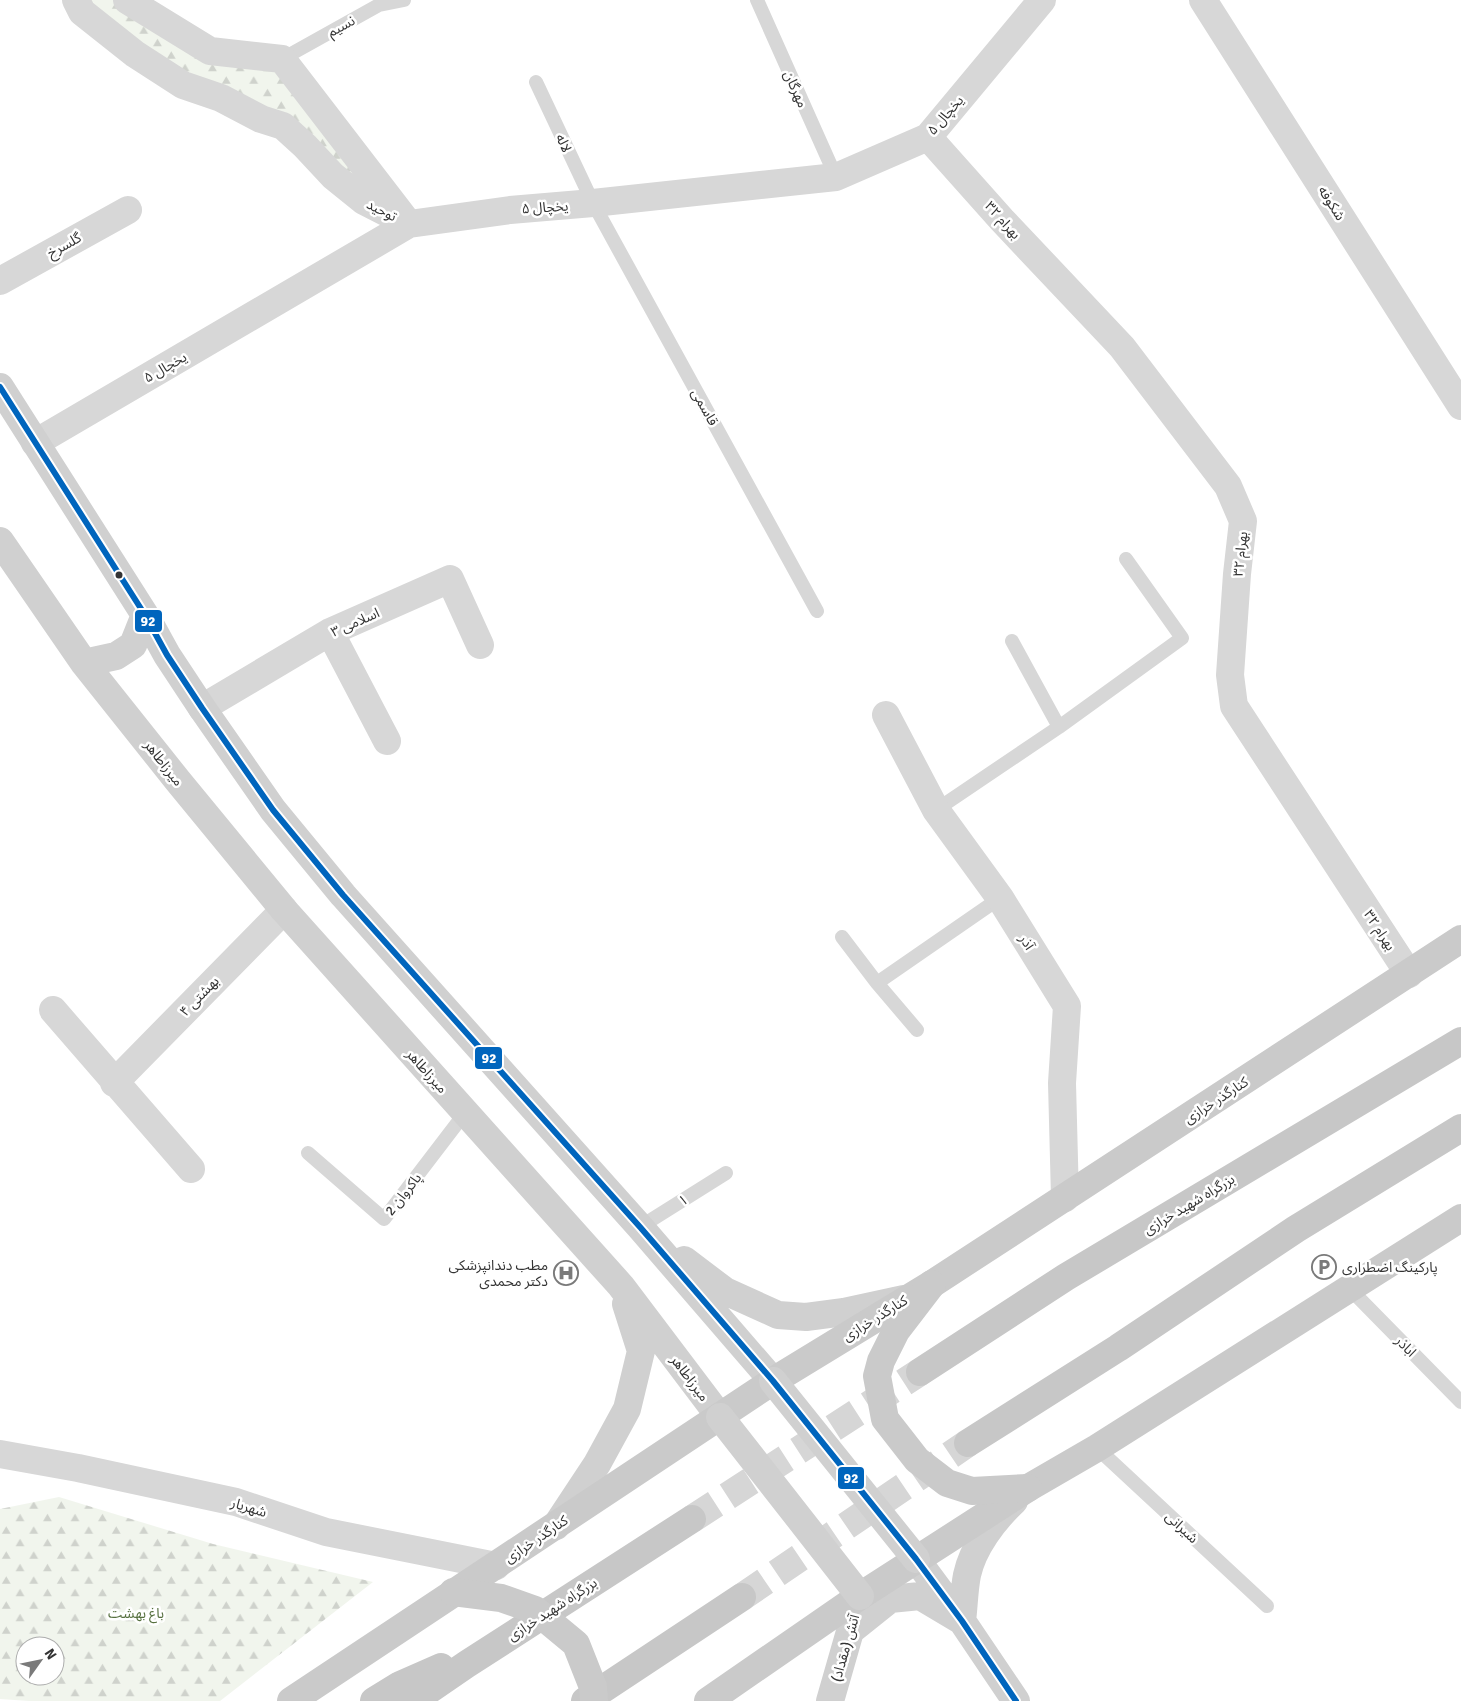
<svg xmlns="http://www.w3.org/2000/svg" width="1461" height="1701" viewBox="0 0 1461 1701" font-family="Signika,'Noto Sans Arabic',sans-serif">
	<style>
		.forest { fill: url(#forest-firs); fill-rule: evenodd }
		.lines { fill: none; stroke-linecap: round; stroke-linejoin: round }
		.trunk-tunnel { stroke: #d6d6d6; stroke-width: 28; stroke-dasharray: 28 14; stroke-linecap: butt }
		.service { stroke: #d7d7d7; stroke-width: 14 }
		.minor { stroke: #d7d7d7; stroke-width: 28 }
		.secondary { stroke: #d0d0d0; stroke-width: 28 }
		.primary { stroke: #cacaca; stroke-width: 28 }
		.trunk { stroke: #c7c7c7; stroke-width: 28 }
		.secondary-bridge { stroke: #d0d0d0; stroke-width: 28 }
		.primary-bridge { stroke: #cacaca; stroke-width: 28 }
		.bus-1-casing { stroke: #fff; stroke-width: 10 }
		.bus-1 { stroke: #0065bd; stroke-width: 6 }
		.bus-dot { fill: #333; stroke: #fff; stroke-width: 2 }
		.labels { text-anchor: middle; stroke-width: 5; stroke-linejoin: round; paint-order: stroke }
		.street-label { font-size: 14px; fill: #333; stroke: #fff }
		.poi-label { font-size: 14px; fill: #333; stroke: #fff; text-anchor: end }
		.park-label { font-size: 14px; fill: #56703f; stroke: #fff }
		.line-badge { stroke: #fff; stroke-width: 2 }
		.badge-label { font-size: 14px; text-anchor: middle; font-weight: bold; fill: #fff }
	</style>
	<defs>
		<pattern id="forest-firs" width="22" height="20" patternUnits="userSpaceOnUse" patternTransform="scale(1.25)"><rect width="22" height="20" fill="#f1f5ed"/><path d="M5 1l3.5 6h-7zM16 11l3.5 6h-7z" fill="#cfd2cc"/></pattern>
	</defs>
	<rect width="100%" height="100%" fill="#fff"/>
	<path class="forest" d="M81,0H120L273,64L390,207L325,157L186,82Z
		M59,1497L213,1544L373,1582L220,1701H29L0,1699V1509ZM25,1646H55V1676H25Z"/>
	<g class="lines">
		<path class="trunk-tunnel" d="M692,1519L920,1372
			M742,1597L968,1443"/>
		<path class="service" d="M757,0L836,177
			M282,59L379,5L404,0
			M536,82L593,203L817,611
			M1012,641L1059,727
			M936,810L1059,727L1182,638L1126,559
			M842,937L877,983L917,1030
			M877,983L1000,898
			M308,1153L384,1219L465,1113
			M640,1227L726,1173
			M1350,1289L1461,1402
			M1097,1448L1267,1606"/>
		<path class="minor" d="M76,0L82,12L135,54L183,85L221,98L261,119L283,126L305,146L333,176L364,201L409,224
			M127,0L210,51L282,59L405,219
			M1203,0L1461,406
			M928,137L1002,220L1122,347L1228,486L1243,521L1237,574L1230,675L1234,706L1409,974
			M0,281L128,210
			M35,443L409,224L510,210L593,203L836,177L928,137L1042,0
			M330,632L387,741
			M202,708L330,632L450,579L480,645
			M886,715L936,810L1000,898L1067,1006L1062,1083L1065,1198
			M53,1010L191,1169
			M114,1083L284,910
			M0,1454L78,1468L236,1502L326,1532L496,1566"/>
		<path class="secondary" d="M0,387L145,615L167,655L202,708L273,810L343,895L640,1227L773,1381
			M0,541L84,663L178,781L284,910L621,1286L720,1417
			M84,663L116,656L133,645L145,615
			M684,1260L725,1291L778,1315L806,1317L844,1312L904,1299
			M556,1526L597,1464L627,1409L641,1351L626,1304
			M916,1559L962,1621L1016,1701
			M850,1631L890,1599L920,1596L962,1621C964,1606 964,1590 967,1575C973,1547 994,1520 1014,1501
			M830,1701L855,1614"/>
		<path class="primary" d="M291,1701L773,1381L932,1284L1461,939
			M708,1701L860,1596L1028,1488L1097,1448L1461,1218"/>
		<path class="trunk" d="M920,1372L1066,1277L1461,1041
			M968,1443L1118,1348L1296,1229L1461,1128
			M374,1701L400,1685L441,1667
			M413,1701L467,1664L692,1519
			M585,1701L742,1597"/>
		<path class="secondary-bridge" d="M773,1381L916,1559
			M720,1417L860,1596"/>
		<path class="primary-bridge" d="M932,1284L896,1331L881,1361L877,1376L885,1419L917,1460L947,1483L972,1491L1028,1488
			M453,1592L501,1598L535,1610L576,1644L593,1687L594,1701"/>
		<defs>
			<path id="bus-1" d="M0,387L145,615L167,655L202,708L273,810L343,895L640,1227L773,1381L916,1559L962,1621L1016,1701"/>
		</defs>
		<use href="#bus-1" class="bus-1-casing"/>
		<use href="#bus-1" class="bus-1"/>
	</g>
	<defs>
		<symbol id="parking-ring" viewBox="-11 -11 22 22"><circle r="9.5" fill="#fff" stroke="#7a7a7a" stroke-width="1.5"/><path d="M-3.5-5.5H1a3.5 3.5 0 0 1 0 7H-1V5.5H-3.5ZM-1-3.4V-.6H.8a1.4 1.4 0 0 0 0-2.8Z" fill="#7a7a7a"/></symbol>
		<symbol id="hospital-ring" viewBox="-11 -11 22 22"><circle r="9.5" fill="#fff" stroke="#7a7a7a" stroke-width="1.5"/><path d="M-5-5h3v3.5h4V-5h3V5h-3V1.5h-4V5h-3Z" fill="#7a7a7a"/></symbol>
	</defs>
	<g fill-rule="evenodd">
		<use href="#parking-ring" x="1310" y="1253" width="28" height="28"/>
		<use href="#hospital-ring" x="552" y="1259" width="28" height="28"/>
	</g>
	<circle class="bus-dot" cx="119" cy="575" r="4.5"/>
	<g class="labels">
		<g class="street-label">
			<text transform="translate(341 26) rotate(-29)" y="5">نسیم</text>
			<text transform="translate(796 89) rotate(66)" y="5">مهرگان</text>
			<text transform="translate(945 115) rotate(-49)" y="5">یخچال ۵</text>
			<text transform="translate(564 143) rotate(65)" y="5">لاله</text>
			<text transform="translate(1332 203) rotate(58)" y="5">شکوفه</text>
			<text transform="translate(545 207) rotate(-4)" y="5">یخچال ۵</text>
			<text transform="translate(382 210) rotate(27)" y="5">توحید</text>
			<text transform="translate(1003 220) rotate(48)" y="5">بهرام ۳۲</text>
			<text transform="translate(64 245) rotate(-29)" y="5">گلسرخ</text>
			<text transform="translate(165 367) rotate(-30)" y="5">یخچال ۵</text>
			<text transform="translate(705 407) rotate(61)" y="5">قاسمی</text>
			<text transform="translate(1240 554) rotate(-84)" y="5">بهرام ۳۲</text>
			<text transform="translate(355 622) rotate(-24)" y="5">اسلامی ۳</text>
			<text transform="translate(164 763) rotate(52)" y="5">میرزاطاهر</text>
			<text transform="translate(1380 930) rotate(57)" y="5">بهرام ۳۲</text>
			<text transform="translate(1027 942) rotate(58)" y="5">آذر</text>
			<text transform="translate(199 996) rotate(-46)" y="5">بهشتی ۴</text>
			<text transform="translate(427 1071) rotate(48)" y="5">میرزاطاهر</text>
			<text transform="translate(1216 1100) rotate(-33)" y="5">کنارگذر خرازی</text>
			<text transform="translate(403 1194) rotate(-52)" y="5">پاکروان 2</text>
			<text transform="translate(683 1200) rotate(-32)" y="5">۱</text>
			<text transform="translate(1189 1204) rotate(-31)" y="5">بزرگراه شهید خرازی</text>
			<text transform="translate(875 1318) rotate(-32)" y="5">کنارگذر خرازی</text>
			<text transform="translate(1406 1346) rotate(46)" y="5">اباذر</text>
			<text transform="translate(690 1378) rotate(53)" y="5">میرزاطاهر</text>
			<text transform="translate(249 1507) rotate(17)" y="5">شهریار</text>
			<text transform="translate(1182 1527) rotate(43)" y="5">شیرانی</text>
			<text transform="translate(536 1539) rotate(-34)" y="5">کنارگذر خرازی</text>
			<text transform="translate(552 1609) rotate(-33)" y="5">بزرگراه شهید خرازی</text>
			<text transform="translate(845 1648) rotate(-74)" y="5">آتش (مقداد)</text>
		</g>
		<g class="poi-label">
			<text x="548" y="1270">مطب دندانپزشکی<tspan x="548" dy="16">دکتر محمدی</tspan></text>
			<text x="1342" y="1272" text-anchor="start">پارکینگ اضطراری</text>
		</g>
		<g class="park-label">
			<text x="136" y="1618">باغ بهشت</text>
		</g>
	</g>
	<g class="line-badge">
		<rect x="134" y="609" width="29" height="24" rx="5" fill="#0065bd"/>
		<rect x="474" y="1046" width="29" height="24" rx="5" fill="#0065bd"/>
		<rect x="837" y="1466" width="28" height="24" rx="5" fill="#0065bd"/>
	</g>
	<g class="badge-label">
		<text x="148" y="626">92</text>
		<text x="489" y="1063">92</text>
		<text x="851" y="1483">92</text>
	</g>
	<g transform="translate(40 1661) rotate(57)"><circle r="24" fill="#ffffff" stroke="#adadad"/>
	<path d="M0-4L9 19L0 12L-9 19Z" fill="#7a7a7a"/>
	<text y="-8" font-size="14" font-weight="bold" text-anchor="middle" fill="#333333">N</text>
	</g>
</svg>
